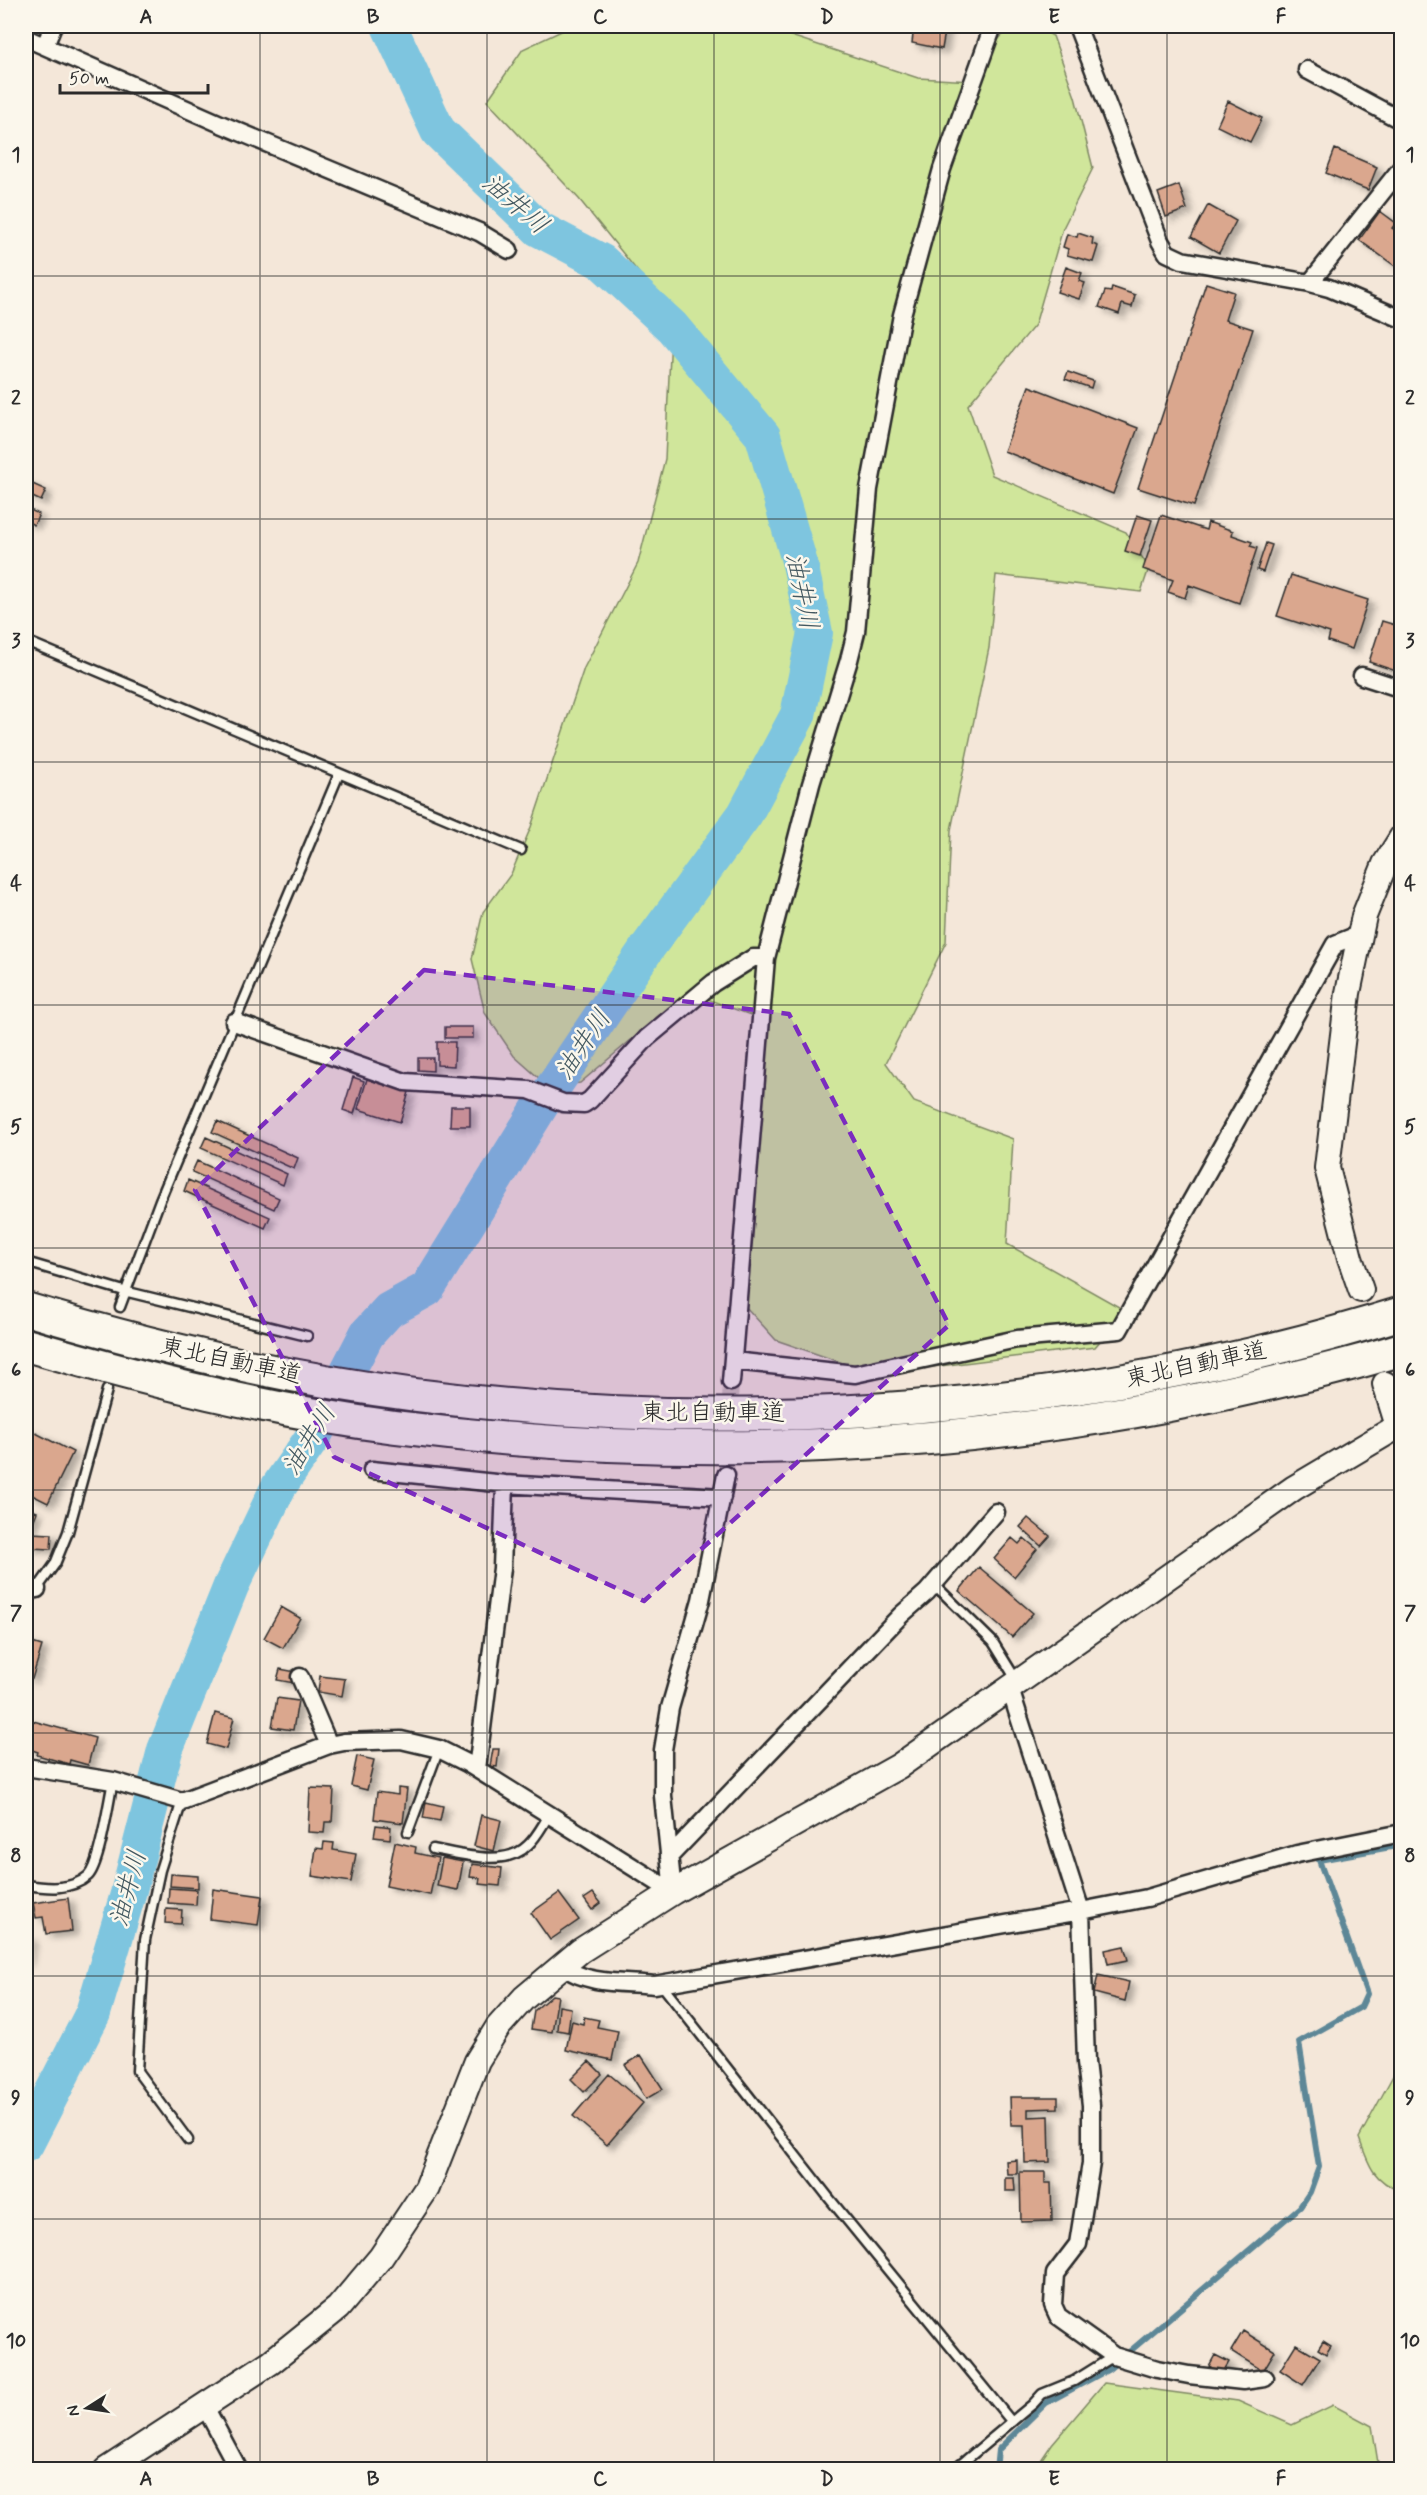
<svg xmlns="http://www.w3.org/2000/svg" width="1427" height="2495" viewBox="0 0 1427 2495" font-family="Mynerve,'Klee One',sans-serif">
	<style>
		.green { fill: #d0e69b; stroke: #7e8863; stroke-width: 1.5 }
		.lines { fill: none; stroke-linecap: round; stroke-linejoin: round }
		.stream { stroke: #5d8797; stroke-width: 6 }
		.river { stroke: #7ec5df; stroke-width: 36 }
		.building { fill: #daa78e; stroke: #2b2b2b; stroke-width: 1.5; filter: url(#shadow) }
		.street-tunnel { stroke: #ccc1b6; stroke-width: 16; stroke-dasharray: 16 8; stroke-linecap: butt }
		.lane-casing { stroke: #2b2b2b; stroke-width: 13 }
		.street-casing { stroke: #2b2b2b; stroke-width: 21 }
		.secondary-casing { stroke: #2b2b2b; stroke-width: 28 }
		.highway-casing { stroke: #2b2b2b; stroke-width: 36 }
		.lane { stroke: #fbf7ec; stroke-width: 8 }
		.street { stroke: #fbf7ec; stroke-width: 16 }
		.secondary { stroke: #fbf7ec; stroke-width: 24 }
		.highway { stroke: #fbf7ec; stroke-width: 32 }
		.marked { fill: #7b2cbf; fill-opacity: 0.2; stroke: #7b2cbf; stroke-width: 4.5; stroke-dasharray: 12 8; stroke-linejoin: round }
		.grid { fill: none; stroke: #2b2b2b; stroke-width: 1.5; stroke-opacity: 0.55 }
		.labels { text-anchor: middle; stroke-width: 5; stroke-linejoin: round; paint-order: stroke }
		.street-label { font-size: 24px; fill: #2b2b2b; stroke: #fbf7ec }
		.water-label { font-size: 26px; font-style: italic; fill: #445961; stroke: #fbf7ec }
		.neatline { fill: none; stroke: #2b2b2b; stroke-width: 2 }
		.grid-label { font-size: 20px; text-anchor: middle; font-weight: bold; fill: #2b2b2b }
	</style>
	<defs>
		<filter id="shadow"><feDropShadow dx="6" dy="4" stdDeviation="3" flood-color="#0004"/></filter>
	</defs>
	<rect width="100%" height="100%" fill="#f4e7d9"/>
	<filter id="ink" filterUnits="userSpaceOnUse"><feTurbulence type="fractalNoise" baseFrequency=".0167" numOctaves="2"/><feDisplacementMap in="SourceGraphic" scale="12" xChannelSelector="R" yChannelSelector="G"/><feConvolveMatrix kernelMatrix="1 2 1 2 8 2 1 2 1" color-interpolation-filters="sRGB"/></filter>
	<g filter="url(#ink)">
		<path class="green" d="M572,26H761L918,78L972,81C985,60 1001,19 1032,26C1039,27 1047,33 1053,36L1075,97L1093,168L1063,228L1035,325L968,405L992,475L1126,532L1149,568L1141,592L996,575L989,648L951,830L946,942L886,1063L914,1102L1013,1139L1007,1244L1126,1311L1095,1347L875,1374L776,1340L735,1295L767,1021L688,992L580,1083L556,1086L539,1078L514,1056L485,1013L472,959L483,912L511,874L531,827L584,668L638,563L665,459L672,314L579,199L487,101L523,49Z
			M1401,2061V2192C1373,2180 1369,2166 1359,2138Z
			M1104,2383L1238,2401L1292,2425L1333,2405L1372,2426L1379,2469H1035L1052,2444Z"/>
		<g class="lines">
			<path class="stream" d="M996,2470L998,2450L1046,2403L1109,2369L1300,2207L1310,2192L1319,2167L1299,2042L1361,2007L1367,1994L1319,1860L1402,1845"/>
			<path class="river" d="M26,2144L93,2013L128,1894L165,1750L231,1586L279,1486L315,1434L367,1334L389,1310L427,1289L541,1105L645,951L745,814L798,715L815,633L800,564L763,436L672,327L602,262L539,229L438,131L389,26"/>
		</g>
		<path class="building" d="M914,26H946L942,49L912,43Z
			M1228,101L1262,118L1250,142L1217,126Z
			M1335,149L1377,167L1368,190L1326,173Z
			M1179,185L1187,209L1166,217L1158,193Z
			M1208,205L1236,221L1219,253L1191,237Z
			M1380,211L1396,223L1392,228L1402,235V271L1359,240Z
			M1078,233L1093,238L1092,244L1098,246L1093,262L1067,255L1068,249L1063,247L1067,234L1077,237Z
			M1066,267L1082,273L1079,281L1085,283L1079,299L1057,292Z
			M1206,283L1234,292L1225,320L1253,329L1194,506L1138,488Z
			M1112,287L1135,295L1132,307L1122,304L1119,314L1099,307L1105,291L1111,292Z
			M1068,372L1093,381L1091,388L1065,379Z
			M1029,386L1138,428L1113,494L1004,451Z
			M26,481L46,490L41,501L26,494Z
			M26,508L39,514L34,525L26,521Z
			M1137,515L1152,520L1140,556L1125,551Z
			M1161,515L1206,530L1208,522L1233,531L1232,535L1252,542L1250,546L1257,548L1239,603L1189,585L1185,598L1168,592L1173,580L1143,569Z
			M1266,543L1272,545L1263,572L1257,570Z
			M1291,575L1368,600L1352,649L1328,641L1330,633L1277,616Z
			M1382,621L1402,627V673L1369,662Z
			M445,1027H473V1038H445Z
			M437,1042H455L454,1066L437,1065Z
			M418,1058H433V1071L418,1070Z
			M353,1077L364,1081L354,1114L343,1110Z
			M367,1079L409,1092L400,1122L358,1109Z
			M451,1106H470V1126H450Z
			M217,1121L298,1158L294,1169L212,1132Z
			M206,1137L287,1174L283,1185L201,1148Z
			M197,1161L279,1198L274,1209L192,1172Z
			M188,1180L270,1217L265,1228L184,1191Z
			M26,1428L73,1452L48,1503L26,1492Z
			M26,1508L37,1512L30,1530L26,1528Z
			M1028,1518L1050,1536L1041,1546L1020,1527Z
			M30,1533L52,1534L51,1549L29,1548Z
			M1012,1538L1019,1544L1024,1538L1037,1549L1014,1577L994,1559Z
			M979,1567L1033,1613L1012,1637L959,1591Z
			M281,1607L300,1618L283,1648L264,1638Z
			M26,1641L42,1646L32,1679L26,1677Z
			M280,1669L296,1672L294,1683L277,1680Z
			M320,1676L345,1679L342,1696L318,1692Z
			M277,1698L298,1701L293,1730L272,1727Z
			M215,1713L234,1718L226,1749L207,1744Z
			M26,1719L95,1738L88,1765L70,1760L69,1764L37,1755L38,1752L26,1748Z
			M493,1749H499L497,1767L490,1766Z
			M357,1756L374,1760L367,1790L351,1786Z
			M310,1788L334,1789L332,1822H325L324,1833L308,1832Z
			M398,1788L407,1789L403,1823L374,1819L377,1792L398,1795Z
			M426,1802L443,1806L440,1821L423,1818Z
			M481,1815L501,1820L494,1851L474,1846Z
			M376,1825L391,1827L390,1839L374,1837Z
			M324,1842L334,1843L333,1850L356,1854L351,1882L312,1876L316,1848L323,1849Z
			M395,1842L416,1847L415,1853L438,1858L430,1895L386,1886Z
			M442,1858L463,1862L458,1890L437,1886Z
			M472,1864L502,1868L500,1886L479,1884L480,1878L470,1877Z
			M171,1874L198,1876V1888L170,1886Z
			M169,1888L197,1890L196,1905L168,1903Z
			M213,1889L262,1896L258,1925L210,1919Z
			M559,1893L579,1920L550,1940L531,1913Z
			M593,1893L601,1903L592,1910L584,1899Z
			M68,1898L72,1931L46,1934L43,1917L36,1918L33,1903Z
			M166,1909L182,1910L181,1924L165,1923Z
			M26,1937L31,1938L27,1962H26Z
			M1124,1946L1128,1960L1108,1964L1105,1950Z
			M1098,1975L1129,1982L1125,2001L1094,1993Z
			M552,1995L558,1996L552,2032L531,2029L534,2011Z
			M559,2006L571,2008L568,2032L557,2030Z
			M584,2017L599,2020L597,2027L618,2031L612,2060L566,2050L572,2021L583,2024Z
			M641,2055L663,2089L646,2099L625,2065Z
			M589,2061L602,2074L584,2092L571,2079Z
			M609,2074L643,2103L607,2145L573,2116Z
			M1010,2097H1058V2108L1028,2109V2117L1049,2116L1050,2162L1025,2163L1024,2125H1011Z
			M1017,2160V2174H1007L1006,2161Z
			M1020,2172H1045V2183H1051L1052,2221L1021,2222Z
			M1005,2178H1014L1015,2191H1005Z
			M1243,2331L1275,2351L1263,2371L1231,2351Z
			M1323,2341L1331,2346L1326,2354L1318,2349Z
			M1296,2344L1320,2358L1303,2385L1280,2370Z
			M1215,2355L1229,2362L1222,2374L1209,2366Z"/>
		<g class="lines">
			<path class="street-tunnel" d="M726,1475L731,1382"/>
			<defs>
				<path id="lane" d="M26,641L521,850
					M26,1262L124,1291L307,1336
					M120,1307L160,1200L339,774
					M928,1591L940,1590L993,1642L1017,1681
					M26,1604L55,1564L68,1532L107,1390
					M182,1801L160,1870L145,1940L137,2071L188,2140
					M408,1832L439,1749
					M433,1849C460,1854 506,1868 528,1845C537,1837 543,1824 550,1814
					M26,1885C46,1888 71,1891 88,1876C100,1865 109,1799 113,1781
					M661,1984L829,2198L1011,2421
					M954,2470L1033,2404L1042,2394L1074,2381L1114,2356"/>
				<path id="street" d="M1077,26L1160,241L1167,253L1182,260L1310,283L1329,288L1402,319
					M26,38L223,125L479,232L509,250
					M45,46L53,26
					M1307,70L1402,121
					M1310,283L1402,167
					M1362,676L1402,689
					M234,1022L405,1082L529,1090L563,1103L584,1104L590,1100L647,1038L713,983L753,958H766
					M733,1361L855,1374L1017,1339L1119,1330L1335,944L1360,934
					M731,1382L766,958L811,784L849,660L856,632L869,489L902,315L942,169L993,26
					M372,1470L505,1484L722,1497
					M26,1587L37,1589
					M300,1677L329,1745
					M1010,1689L1081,1911L1086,2062L1091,2105V2163L1078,2244L1055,2274L1053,2305L1058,2316L1114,2356L1157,2369L1189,2375L1243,2381L1265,2378
					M26,1767L113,1781L182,1801L329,1745L344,1742L401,1740L439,1749L467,1763L673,1892
					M477,1769L502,1568L505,1484
					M669,1857L901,1615L927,1592L996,1512
					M673,1892L663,1796V1750L670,1708L701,1600L726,1475
					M562,1966C587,1985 623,1982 654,1985L1081,1911L1147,1898L1297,1854L1402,1833
					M204,2405L239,2470"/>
				<path id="secondary" d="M1361,1290L1350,1258L1327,1168L1348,993L1364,916L1385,864L1402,837
					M1385,1384L1398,1426
					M106,2470L271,2362L338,2308L381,2257L427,2188L477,2061L498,2027L524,1998L580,1951L673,1892L899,1766L1294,1488L1402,1424"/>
				<path id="highway" d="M26,1309C153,1347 284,1378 416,1395C744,1437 1085,1412 1402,1313
					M26,1345C147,1380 270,1411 395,1427C682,1463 976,1452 1259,1386C1307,1375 1355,1364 1402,1349"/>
			</defs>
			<use href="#lane" class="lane-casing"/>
			<use href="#street" class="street-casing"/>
			<use href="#secondary" class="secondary-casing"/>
			<use href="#highway" class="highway-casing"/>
			<use href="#lane" class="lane"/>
			<use href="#street" class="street"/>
			<use href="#secondary" class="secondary"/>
			<use href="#highway" class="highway"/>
		</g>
	</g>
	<path class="marked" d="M424,970L789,1014L949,1325L644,1601L334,1457L195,1190Z"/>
	<path class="grid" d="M260,26V2470M487,26V2470M714,26V2470M940,26V2470M1167,26V2470M26,276H1402M26,519H1402M26,762H1402M26,1005H1402M26,1248H1402M26,1490H1402M26,1733H1402M26,1976H1402M26,2219H1402"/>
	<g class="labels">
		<g class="street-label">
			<text transform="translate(231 1360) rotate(12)" y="8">東北自動車道</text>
			<text transform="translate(1196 1364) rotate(-12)" y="8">東北自動車道</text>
			<text x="713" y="1420">東北自動車道</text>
		</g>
		<g class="water-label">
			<text transform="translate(516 203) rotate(41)" y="9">油井川</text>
			<text transform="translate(803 591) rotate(79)" y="9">油井川</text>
			<text transform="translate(582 1044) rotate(-56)" y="9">油井川</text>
			<text transform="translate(308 1439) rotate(-58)" y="9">油井川</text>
			<text transform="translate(127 1888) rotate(-75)" y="9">油井川</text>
		</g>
	</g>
	<rect width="1427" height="2495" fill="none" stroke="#fbf7ec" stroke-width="66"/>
	<g transform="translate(87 2408) rotate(258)" stroke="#fbf7ec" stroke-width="4.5" paint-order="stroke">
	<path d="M0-4.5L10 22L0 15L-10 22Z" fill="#2b2b2b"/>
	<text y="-9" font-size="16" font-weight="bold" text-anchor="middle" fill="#2b2b2b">N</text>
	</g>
	<path d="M60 84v9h148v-9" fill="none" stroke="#2b2b2b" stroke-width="3"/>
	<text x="69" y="84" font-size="18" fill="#2b2b2b" stroke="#fbf7ec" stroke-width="4.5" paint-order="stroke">50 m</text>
	<rect x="33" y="33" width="1361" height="2429" class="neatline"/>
	<g class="grid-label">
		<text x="146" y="23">A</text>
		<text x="373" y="23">B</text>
		<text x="600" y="23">C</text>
		<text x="827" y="23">D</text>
		<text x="1054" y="23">E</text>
		<text x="1281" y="23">F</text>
		<text x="16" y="161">1</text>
		<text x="1410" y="161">1</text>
		<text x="16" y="404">2</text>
		<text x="1410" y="404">2</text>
		<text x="16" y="647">3</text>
		<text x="1410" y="647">3</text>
		<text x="16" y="890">4</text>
		<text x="1410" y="890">4</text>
		<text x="16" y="1133">5</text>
		<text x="1410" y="1133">5</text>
		<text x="16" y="1376">6</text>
		<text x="1410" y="1376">6</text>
		<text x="16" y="1619">7</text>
		<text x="1410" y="1619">7</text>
		<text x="16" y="1862">8</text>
		<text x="1410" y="1862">8</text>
		<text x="16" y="2104">9</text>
		<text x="1410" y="2104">9</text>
		<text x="16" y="2347">10</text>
		<text x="1410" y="2347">10</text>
		<text x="146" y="2485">A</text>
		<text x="373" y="2485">B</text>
		<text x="600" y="2485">C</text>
		<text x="827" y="2485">D</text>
		<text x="1054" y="2485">E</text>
		<text x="1281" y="2485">F</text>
	</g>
</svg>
